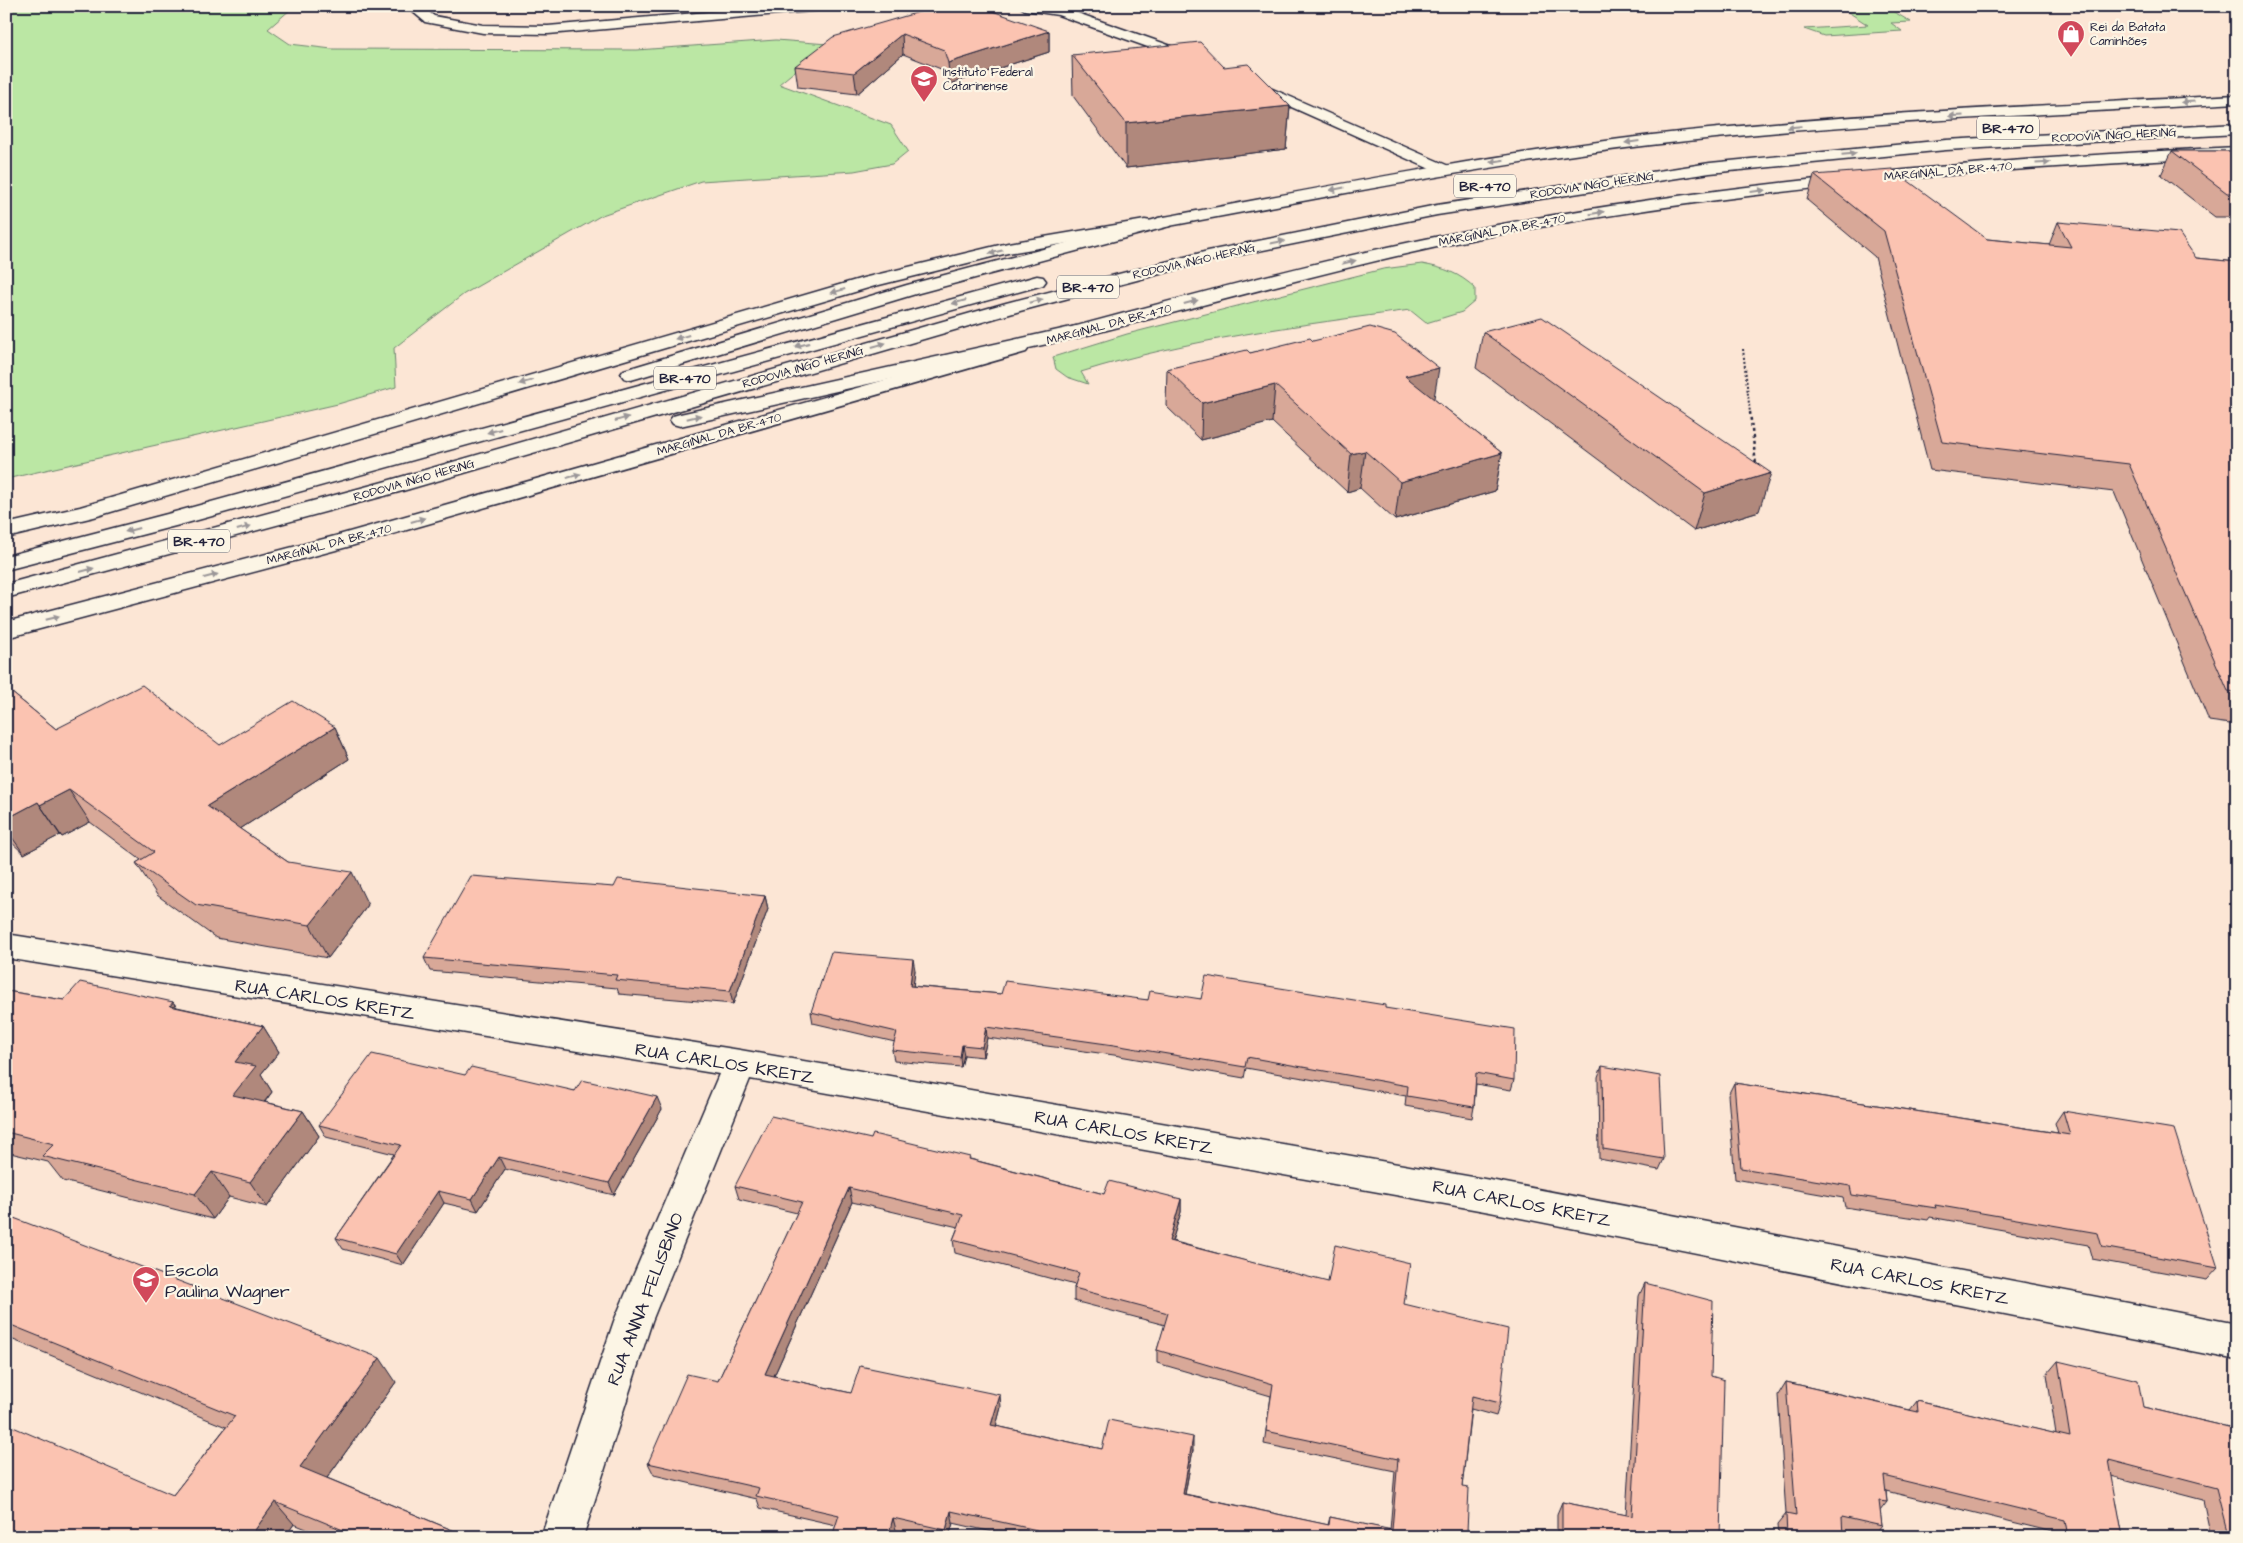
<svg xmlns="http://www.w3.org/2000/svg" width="2243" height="1543" viewBox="0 0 2243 1543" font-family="'Architects Daughter',sans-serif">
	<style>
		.green { fill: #bbe7a4; stroke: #6e8470 }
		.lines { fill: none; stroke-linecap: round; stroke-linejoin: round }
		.street-casing { stroke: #22223b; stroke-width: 3 }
		.secondary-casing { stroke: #22223b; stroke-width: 3 }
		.primary-casing { stroke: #22223b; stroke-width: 3 }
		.highway-casing { stroke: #22223b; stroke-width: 3 }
		.path-far1 { stroke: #22223b; stroke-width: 2; stroke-dasharray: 2 2; stroke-linecap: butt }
		.path { stroke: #22223b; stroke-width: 2.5; stroke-dasharray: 3 3; stroke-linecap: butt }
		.street { fill: #fcf5e5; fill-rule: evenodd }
		.secondary { fill: #fcf5e5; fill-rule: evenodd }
		.primary { fill: #fcf5e5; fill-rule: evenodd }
		.highway { fill: #fcf5e5; fill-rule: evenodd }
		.wall { fill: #d8a898; stroke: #22223b; fill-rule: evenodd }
		.shaded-wall { fill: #b0887c; stroke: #22223b }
		.building { fill: #fbc3b1; stroke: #22223b; fill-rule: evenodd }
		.oneway { fill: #9a9698 }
		.labels { text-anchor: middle; stroke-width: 4.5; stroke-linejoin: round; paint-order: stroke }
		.far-poi-label { font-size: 12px; fill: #22223b; stroke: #fcf5e5; text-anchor: start }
		.far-street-label { font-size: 12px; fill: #22223b; stroke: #fcf5e5 }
		.shield { fill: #fcf5e5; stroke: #63616e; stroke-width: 1 }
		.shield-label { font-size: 14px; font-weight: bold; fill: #22223b }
		.near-street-label { font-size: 18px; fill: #22223b; stroke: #fcf5e5 }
		.near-poi-label { font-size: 18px; fill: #22223b; stroke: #fcf5e5; text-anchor: start }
	</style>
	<rect width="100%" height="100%" fill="#fce6d5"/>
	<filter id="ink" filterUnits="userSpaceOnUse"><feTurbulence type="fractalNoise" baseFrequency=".02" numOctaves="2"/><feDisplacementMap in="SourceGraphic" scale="10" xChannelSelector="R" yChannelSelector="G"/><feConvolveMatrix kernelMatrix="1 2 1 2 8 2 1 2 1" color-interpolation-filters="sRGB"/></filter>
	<g filter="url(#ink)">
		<path class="green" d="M6,6H287L291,9L268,29L290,44L332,49L637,50L776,40L828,44L779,84L891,125L908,151L892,164L854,171L701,181L602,215L464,294L394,348L396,387L338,404L6,479Z
			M1839,6H1884L1911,22L1891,23L1902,31L1824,36L1804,29L1868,25Z
			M1422,264C1444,268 1459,273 1475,288V301L1462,312L1426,323L1410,310C1301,325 1187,339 1081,372L1088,384L1067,377L1056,369L1053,357L1127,334L1383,269Z"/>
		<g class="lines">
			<defs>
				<path id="street" d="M406,6H421L434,16L483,25L548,26L776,6H830L824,10L548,34L483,33L430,23L425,22Z
					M1019,6H1050L1066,9L1197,55L1199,58L1192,62L1187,61L1058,15L1025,10Z
					M1245,77L1451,167L1453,170L1451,173H1439L1240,84L1238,81Z
					M6,934L740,1050L1490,1180L2237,1324V1360L1490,1212L750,1079L652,1321L583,1537H541L614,1321L719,1074L6,958Z"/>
				<path id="secondary" d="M1145,220L1151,221L1154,225L1151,229L1008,253L875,286L94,517L6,538V524L80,507L863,278L1008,243Z
					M1019,342L1026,344L1029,348L1026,352L351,546L6,638V622L335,536Z"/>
				<path id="primary" d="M2237,95V103C2042,115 1846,122 1651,145C1488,164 1326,197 1164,227L1158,226L1155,222L1158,218L1164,217C1326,187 1488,155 1652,135C1846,113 2042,106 2237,95Z
					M2237,147V157C1988,168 1741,189 1496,235C1354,262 1216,303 1076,338L1069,336L1066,332L1069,328C1211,290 1353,251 1497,225C1742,180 1989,159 2237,147Z"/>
				<path id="highway" d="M2237,124V134L1946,150L1710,173L1437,215L1209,261L1020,311L399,492L6,598V584L383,482L1006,303L1208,251L1437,205L1710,163L1946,140Z
					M1164,217L1170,218L1173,222L1170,226L919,293L638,378L631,380L624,378L621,374L624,370L907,285Z
					M1037,276L1043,277L1046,281L1043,285L187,523L6,570V556L171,513Z
					M1076,326L1083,328L1086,332L1083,336L680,426L673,424L670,420L673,416L680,414Z"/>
			</defs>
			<use href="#street" class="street-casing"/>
			<use href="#secondary" class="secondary-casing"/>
			<use href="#primary" class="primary-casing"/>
			<use href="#highway" class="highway-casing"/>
			<path class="path-far1" d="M1743,349L1750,413"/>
			<path class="path" d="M1750,412L1756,465"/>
			<use href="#street" class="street"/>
			<use href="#secondary" class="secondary"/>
			<use href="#primary" class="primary"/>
			<use href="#highway" class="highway"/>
		</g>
		<path class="wall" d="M940,6L1049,31V52L950,84L946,71L903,54L857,94L798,87L795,66Z
			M1072,55L1224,67L1290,106L1286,149L1126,168L1073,96Z
			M2172,151H2237V219L2234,217H2215L2161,175Z
			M1814,175L1987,239L2049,245L2058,222L2196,258L2237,262V725L2209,721L2114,492L1930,470L1875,257L1807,200Z
			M1483,332L1759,511L1694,531L1476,368Z
			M1313,341L1434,399L1502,453L1495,491L1395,520L1360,488L1347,492L1272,422L1201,440L1166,406L1167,369Z
			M6,688L56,729L220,745L335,727L349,759L240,829L288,862L368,905L328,958L216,938L157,895L136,863L141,860L90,822L62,837L60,835L24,854L8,839H6Z
			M614,887L765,896L768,909L733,1004L619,994L617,988L430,971L424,958Z
			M915,970L913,986L1001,994L1148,1000L1201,999L1385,1008L1514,1080L1511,1090L1476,1084L1474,1107L1472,1118L1405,1106L1406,1096L1246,1068L1244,1078L1114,1055L987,1038L983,1057L964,1055L961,1067L894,1061L892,1050L895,1042L813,1023L811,1012Z
			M6,991L64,1000L173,1002L177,1007L263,1026L279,1052L261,1074L272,1092L265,1102L303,1111L319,1136L267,1207L229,1197L213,1219L63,1181L48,1162L6,1152Z
			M1602,1066L1664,1159L1659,1170L1599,1159L1598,1077Z
			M465,1075L575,1091L662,1109L614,1195L505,1169L478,1211L444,1203L403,1265L343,1249L336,1238L394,1154L326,1137L319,1125Z
			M1734,1083L2058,1133L2055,1123L2063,1111L2218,1268L2207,1280L2092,1259L2088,1245L1930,1217L1928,1220L1845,1207L1843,1198L1735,1179L1728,1095Z
			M871,1139L970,1159L1104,1194L1181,1199V1212L1172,1241L1404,1304L1500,1403L1496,1416L1471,1409L1462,1487L1467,1531L1494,1537H1015L953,1523L949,1537H925L896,1530L894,1537H832L836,1525L760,1508L757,1499L654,1475L648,1463L718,1381L797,1213L739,1199L735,1186ZM852,1202L958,1227L953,1240L955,1253L1075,1285L1074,1288V1301L1165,1325L1157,1350V1363L1271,1396L1264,1444L1395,1471L1390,1530L1330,1517L1328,1525L1185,1494L1193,1450L1102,1449L996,1426L1001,1407L851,1393L774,1376Z
			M6,1215L396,1382L327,1478L469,1537H326L294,1524L285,1537H6L173,1495L226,1427L6,1337Z
			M1645,1283L1711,1376L1720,1537H1557V1514L1562,1502L1626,1515L1639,1296Z
			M2058,1361L2143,1407L2237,1429V1537H2211L2203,1500L2111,1476L2123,1537H2054L2053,1532L1886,1491L1887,1502L1880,1511L1882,1526L1873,1537H1866L1843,1532V1537H1778L1777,1525L1786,1514L1778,1395L1786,1382L1910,1410L1917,1401L2056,1434L2047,1374Z"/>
		<path class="shaded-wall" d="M1049,31V52L950,84L948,63Z
			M902,34L903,54L857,94L854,73Z
			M1290,106L1286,149L1126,168V123Z
			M1439,368L1433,404L1405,376Z
			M1275,385L1272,422L1201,440L1202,403Z
			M1365,451L1360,488L1347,492L1351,454Z
			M1502,453L1495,491L1395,520L1400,482Z
			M1771,473L1759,511L1694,531L1705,493Z
			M335,727L349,759L226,838L207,806Z
			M69,790L90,822L62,837L40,805Z
			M38,802L60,835L24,854L6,829V819Z
			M352,872L368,905L328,958L310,925Z
			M765,896L768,909L733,1004L730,991Z
			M913,959L915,970L912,997L910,986Z
			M173,1002L190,1028L170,1006Z
			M263,1026L279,1052L261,1074L272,1092L250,1120L233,1095L235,1062Z
			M986,1027L987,1038L983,1057L982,1047Z
			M962,1045L964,1055L961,1067L960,1057Z
			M657,1097L662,1109L614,1195L609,1183Z
			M303,1111L319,1136L267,1207L250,1182Z
			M499,1157L505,1169L478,1211L472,1199Z
			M212,1172L229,1197L213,1219L195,1194Z
			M849,1188L852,1202L769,1387L765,1374Z
			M438,1191L444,1203L403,1265L396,1254Z
			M1181,1199V1212L1168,1254L1169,1241Z
			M380,1358L396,1382L319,1489L300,1467Z
			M1000,1395L1001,1407L993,1438L991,1425Z
			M1193,1437V1450L1183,1505V1494Z
			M275,1502L294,1524L285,1537H250Z
			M951,1511L953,1523L949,1537H947L946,1530Z
			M893,1518L896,1530L894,1537H888Z"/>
		<path class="building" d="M940,6H978L1049,31L948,63L944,50L902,34L854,73L795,66L833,37Z
			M1200,42L1224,67L1248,64L1290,106L1126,123L1072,55Z
			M2172,151H2237V193H2227Z
			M1892,169L1987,239L2071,247L2058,222L2179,233L2196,258L2237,262V692L2228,691L2129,464L1942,442L1884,231L1814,175Z
			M1542,317L1771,473L1705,493L1483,332Z
			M1370,327L1395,334L1439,368L1405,376L1502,453L1400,482L1365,451L1351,454L1275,385L1202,403L1167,369L1247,350L1250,353L1310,338L1313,341Z
			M142,685L220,745L293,701L335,727L207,806L288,862L352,872L310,925L196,905L136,863L154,852L69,790L40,805L38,802L6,819V688L56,729Z
			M471,876L614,887L618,879L765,896L730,991L615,980L617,975L424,958Z
			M831,952L913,959L910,986L1001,994L1005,981L1148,1000L1150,991L1201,999L1206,976L1385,1005V1008L1515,1029L1514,1080L1476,1073L1474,1107L1407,1096L1408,1086L1247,1057L1245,1067L1114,1045L986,1027L982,1047L962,1045L960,1057L892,1050L897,1032L811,1012Z
			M80,982L173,1002L170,1006L263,1026L235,1062L256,1066L233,1095L303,1111L250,1182L212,1172L195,1194L42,1156L54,1144L6,1132V991L64,1000Z
			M372,1054L465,1075L471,1067L575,1091L582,1080L657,1097L609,1183L499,1157L472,1199L438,1191L396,1254L336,1238L401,1145L319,1125Z
			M1602,1066L1660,1076L1664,1159L1603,1149Z
			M1734,1083L2070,1135L2063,1111L2174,1129L2218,1268L2102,1247L2098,1233L1935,1205L1936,1208L1852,1195L1850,1186L1741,1168Z
			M771,1116L871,1139L873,1134L970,1157L969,1159L1104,1194L1109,1181L1181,1199L1169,1241L1328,1282L1335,1245L1410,1263L1404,1304L1508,1329L1500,1403L1472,1396L1462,1487L1469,1488L1467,1531L1494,1537H1035L1037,1530L951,1511L946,1530L893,1518L888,1537H832L839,1515L756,1496L759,1488L648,1463L687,1374L718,1381L802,1202L735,1186ZM849,1188L963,1215L953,1240L1079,1273L1074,1288L1168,1313L1157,1350L1273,1384L1266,1431L1398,1459L1392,1530L1330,1517L1329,1525L1183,1494L1193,1437L1109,1420L1102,1449L991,1425L1000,1395L860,1366L851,1393L765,1374Z
			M6,1215L380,1358L300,1467L469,1537H360L275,1502L250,1537H6V1424L173,1495L235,1416L6,1323Z
			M1645,1283L1713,1301L1711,1376L1724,1380L1720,1537H1562V1502L1632,1516Z
			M2058,1361L2138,1380L2143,1407L2237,1429V1537L2228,1535L2216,1488L2109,1460L2123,1537H2068L2065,1520L1884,1476L1887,1502L1879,1501L1882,1526L1842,1517L1843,1537H1787L1786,1514L1796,1516L1786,1382L1918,1412L1917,1401L2070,1437Z"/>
		<defs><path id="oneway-solid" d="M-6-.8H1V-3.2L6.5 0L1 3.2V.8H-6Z" transform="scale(1.25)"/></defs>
		<g class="oneway">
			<use href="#oneway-solid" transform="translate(2188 102) rotate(177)"/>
			<use href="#oneway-solid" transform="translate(1956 116) rotate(177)"/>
			<use href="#oneway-solid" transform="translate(1794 127) rotate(175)"/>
			<use href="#oneway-solid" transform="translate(1632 142) rotate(173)"/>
			<use href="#oneway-solid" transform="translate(1849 154) rotate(-5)"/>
			<use href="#oneway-solid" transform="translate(1497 161) rotate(171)"/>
			<use href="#oneway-solid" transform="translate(2043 163) rotate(-4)"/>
			<use href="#oneway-solid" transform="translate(1337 189) rotate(169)"/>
			<use href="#oneway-solid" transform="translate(1758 191) rotate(-7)"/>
			<use href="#oneway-solid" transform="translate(1597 213) rotate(-10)"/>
			<use href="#oneway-solid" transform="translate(1278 242) rotate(-11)"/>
			<use href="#oneway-solid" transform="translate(996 252) rotate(166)"/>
			<use href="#oneway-solid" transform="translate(1349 262) rotate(-13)"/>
			<use href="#oneway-solid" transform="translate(838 291) rotate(164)"/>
			<use href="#oneway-solid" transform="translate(1036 301) rotate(-14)"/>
			<use href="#oneway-solid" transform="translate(959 302) rotate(165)"/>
			<use href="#oneway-solid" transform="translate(1191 302) rotate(-15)"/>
			<use href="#oneway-solid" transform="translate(682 337) rotate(164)"/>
			<use href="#oneway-solid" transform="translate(802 345) rotate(165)"/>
			<use href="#oneway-solid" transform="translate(879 345) rotate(-16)"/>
			<use href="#oneway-solid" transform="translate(526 382) rotate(164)"/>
			<use href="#oneway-solid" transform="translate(694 417) rotate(-13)"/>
			<use href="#oneway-solid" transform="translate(622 419) rotate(-16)"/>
			<use href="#oneway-solid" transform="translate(494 431) rotate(165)"/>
			<use href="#oneway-solid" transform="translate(574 476) rotate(-16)"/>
			<use href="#oneway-solid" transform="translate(418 520) rotate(-16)"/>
			<use href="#oneway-solid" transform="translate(244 528) rotate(-16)"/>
			<use href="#oneway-solid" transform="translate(132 530) rotate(165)"/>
			<use href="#oneway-solid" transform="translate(87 570) rotate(-15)"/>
			<use href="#oneway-solid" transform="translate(211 576) rotate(-15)"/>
			<use href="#oneway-solid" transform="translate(53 618) rotate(-14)"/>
		</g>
	</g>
	<defs>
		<symbol id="shop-pin" viewBox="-11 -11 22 30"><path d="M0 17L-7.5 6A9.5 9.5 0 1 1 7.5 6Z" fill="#d1495b" stroke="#fcf5e5"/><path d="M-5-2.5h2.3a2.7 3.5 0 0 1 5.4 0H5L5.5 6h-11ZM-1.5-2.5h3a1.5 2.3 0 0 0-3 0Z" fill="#fff"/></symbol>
		<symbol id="university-pin" viewBox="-11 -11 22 30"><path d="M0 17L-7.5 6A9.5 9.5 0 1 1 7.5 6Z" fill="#d1495b" stroke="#fcf5e5"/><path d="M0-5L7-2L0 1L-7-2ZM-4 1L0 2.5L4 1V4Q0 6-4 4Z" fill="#fff"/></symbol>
		<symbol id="school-pin" viewBox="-11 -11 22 30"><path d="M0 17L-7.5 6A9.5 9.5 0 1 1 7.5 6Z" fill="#d1495b" stroke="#fcf5e5"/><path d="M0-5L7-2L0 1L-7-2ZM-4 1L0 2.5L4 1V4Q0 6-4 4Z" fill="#fff"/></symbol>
	</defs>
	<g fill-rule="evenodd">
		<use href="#shop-pin" x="2055" y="18" width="32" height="43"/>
		<use href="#university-pin" x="908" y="63" width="32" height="43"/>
		<use href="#school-pin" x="130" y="1264" width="32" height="43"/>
	</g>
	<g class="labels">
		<g class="far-poi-label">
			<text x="2090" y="31">Rei da Batata<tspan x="2090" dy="14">Caminhões</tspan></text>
			<text x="943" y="76">Instituto Federal<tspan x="943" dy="14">Catarinense</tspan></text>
		</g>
		<g class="far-street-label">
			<text transform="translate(2114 135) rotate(-3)" y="4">RODOVIA INGO HERING</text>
			<text transform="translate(1948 171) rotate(-5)" y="4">MARGINAL DA BR-470</text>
			<text transform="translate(1592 185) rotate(-9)" y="4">RODOVIA INGO HERING</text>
			<text transform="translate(1502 230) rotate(-11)" y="4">MARGINAL DA BR-470</text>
			<text transform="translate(1194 261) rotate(-13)" y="4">RODOVIA INGO HERING</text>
			<text transform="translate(1109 324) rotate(-15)" y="4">MARGINAL DA BR-470</text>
			<text transform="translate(803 367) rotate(-16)" y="4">RODOVIA INGO HERING</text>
			<text transform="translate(719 434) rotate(-16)" y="4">MARGINAL DA BR-470</text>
			<text transform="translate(414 480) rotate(-16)" y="4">RODOVIA INGO HERING</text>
			<text transform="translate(329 544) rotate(-15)" y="4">MARGINAL DA BR-470</text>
		</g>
		<g class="shield">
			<rect x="1977" y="116.5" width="62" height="23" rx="4"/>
			<rect x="1454" y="174.5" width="62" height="23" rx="4"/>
			<rect x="1057" y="275.5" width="62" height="23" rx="4"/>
			<rect x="654" y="366.5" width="62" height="23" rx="4"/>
			<rect x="168" y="529.5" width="62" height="23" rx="4"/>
		</g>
		<g class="shield-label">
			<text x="2008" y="133">BR-470</text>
			<text x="1485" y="191">BR-470</text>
			<text x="1088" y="292">BR-470</text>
			<text x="685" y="383">BR-470</text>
			<text x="199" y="546">BR-470</text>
		</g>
		<g class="near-street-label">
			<text transform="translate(325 999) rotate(9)" y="6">RUA CARLOS KRETZ</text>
			<text transform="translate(725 1063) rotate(9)" y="6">RUA CARLOS KRETZ</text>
			<text transform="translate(1124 1132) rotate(10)" y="6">RUA CARLOS KRETZ</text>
			<text transform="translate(1522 1203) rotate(11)" y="6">RUA CARLOS KRETZ</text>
			<text transform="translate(1920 1281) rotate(11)" y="6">RUA CARLOS KRETZ</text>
			<text transform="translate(645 1299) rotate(-69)" y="6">RUA ANNA FELISBINO</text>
		</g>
		<g class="near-poi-label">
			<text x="165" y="1276">Escola<tspan x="165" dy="21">Paulina Wagner</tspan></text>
		</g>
	</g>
	<rect width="2243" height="1543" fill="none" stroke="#fcf5e5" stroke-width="25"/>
	<rect x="12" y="12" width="2218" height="1518" fill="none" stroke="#22223b" stroke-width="2" filter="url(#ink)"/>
</svg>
